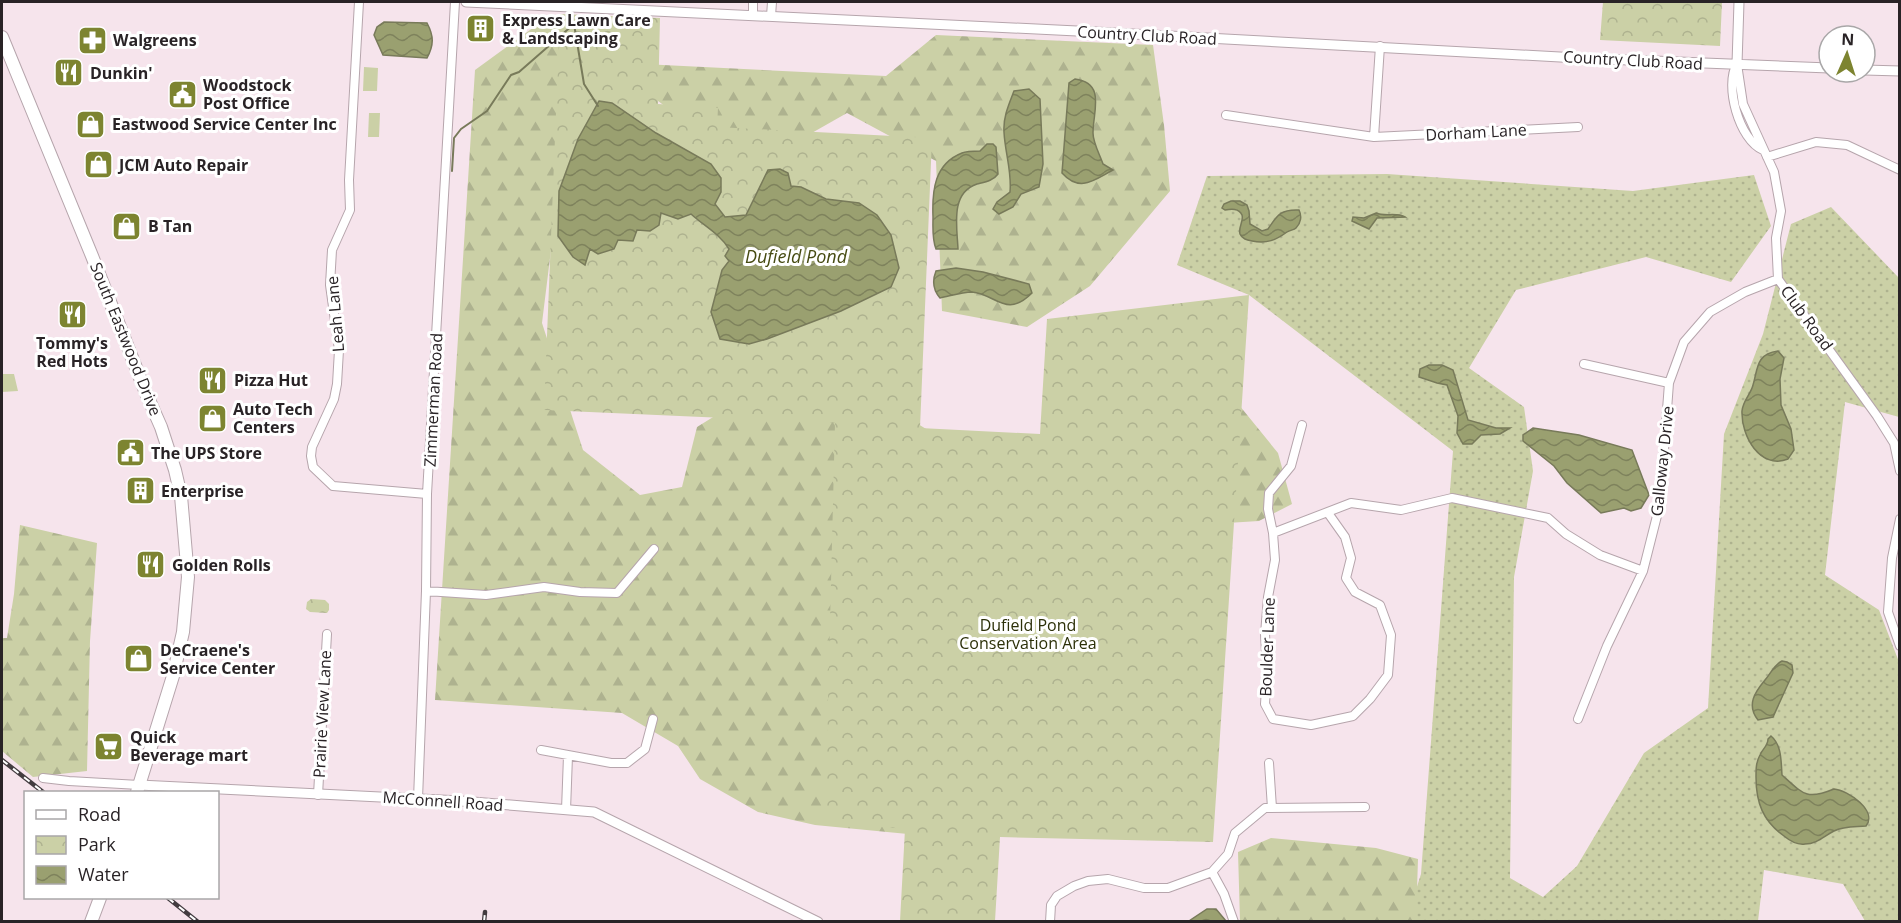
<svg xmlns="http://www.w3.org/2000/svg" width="1901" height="923" viewBox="0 0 1901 923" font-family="'Open Sans',sans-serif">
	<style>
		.grass { fill: url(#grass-dots) }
		.forest { fill: url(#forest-firs) }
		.park { fill: url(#park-crowns) }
		.pitch { fill: #cbd0a6 }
		.water { fill: url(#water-waves); stroke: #787a5a; stroke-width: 1.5 }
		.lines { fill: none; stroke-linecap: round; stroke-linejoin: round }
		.stream { stroke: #787a5a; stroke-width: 2 }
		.minor-casing { stroke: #b6a5ac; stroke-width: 10 }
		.tertiary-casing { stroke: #b6a5ac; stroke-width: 11 }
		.primary-casing { stroke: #b6a5ac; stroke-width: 14 }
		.minor { stroke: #fff; stroke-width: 8 }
		.tertiary { stroke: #fff; stroke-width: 9 }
		.primary { stroke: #fff; stroke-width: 12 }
		.rail-casing { stroke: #433c40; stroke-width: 4.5 }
		.rail { stroke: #fff; stroke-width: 2; stroke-dasharray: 7; stroke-linecap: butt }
		.labels { text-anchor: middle; stroke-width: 6; stroke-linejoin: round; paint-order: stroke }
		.poi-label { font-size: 16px; font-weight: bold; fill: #292326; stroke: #fff; text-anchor: start }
		.street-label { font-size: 16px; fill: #292326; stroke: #fff }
		.park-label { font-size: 16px; fill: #2c3008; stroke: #fff }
		.water-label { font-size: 18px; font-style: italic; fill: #464b12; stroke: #fff }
	</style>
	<defs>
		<pattern id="grass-dots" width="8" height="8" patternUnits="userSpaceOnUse" patternTransform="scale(1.5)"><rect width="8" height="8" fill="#cbd0a6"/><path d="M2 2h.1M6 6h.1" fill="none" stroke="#aeb28f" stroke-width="1.8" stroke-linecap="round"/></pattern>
		<pattern id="forest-firs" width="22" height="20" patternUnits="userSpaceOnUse" patternTransform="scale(1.5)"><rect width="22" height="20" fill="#cbd0a6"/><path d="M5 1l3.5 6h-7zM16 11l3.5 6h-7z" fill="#aeb28f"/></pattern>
		<pattern id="park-crowns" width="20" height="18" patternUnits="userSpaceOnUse" patternTransform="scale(1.5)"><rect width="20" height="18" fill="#cbd0a6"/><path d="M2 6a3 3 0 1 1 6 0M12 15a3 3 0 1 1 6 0" fill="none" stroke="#aeb28f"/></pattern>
		<pattern id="water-waves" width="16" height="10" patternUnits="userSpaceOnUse" patternTransform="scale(1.5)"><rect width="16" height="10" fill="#9aa070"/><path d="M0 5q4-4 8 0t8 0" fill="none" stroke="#7e825c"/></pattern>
	</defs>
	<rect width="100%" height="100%" fill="#f6e4ec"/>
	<path class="grass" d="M1387,174L1633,191L1754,175L1771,226L1731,282L1646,257L1516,290L1469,368L1524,407L1533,471L1514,577L1510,878L1543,897L1577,866L1644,753L1708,708L1724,434L1763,334L1791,224L1831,207L1899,278V417L1845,402L1825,575L1879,610L1899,662V921H1865L1843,884L1764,870L1758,921H1406L1421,874L1453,451L1249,295L1177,265L1207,176Z"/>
	<path class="forest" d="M545,19L650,24L643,64L886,76L936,35L1153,45L1164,125L1170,191L1090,286L1027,327L942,311L936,161L847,113L757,164L721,149L645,91L571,88L542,323L583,450L640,495L682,487L697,427L797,365L879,400L1030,493L1226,389L1278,453L1292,504L1259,521L1227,523L918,835L815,825L758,812L700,779L678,746L622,713L435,700L475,70Z
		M2,374H14L18,391L2,392Z
		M20,525L97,543L90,641L87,771L33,777L2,751V638H7L14,594Z
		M1271,838L1376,848L1418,859L1416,921H1240L1238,852Z"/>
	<path class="park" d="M1603,2H1722L1720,46L1600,40Z
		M560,14L660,18L658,104L718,108L717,127L932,138L920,428L1040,434L1047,319L1249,295L1213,842L1000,837L995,921H900L905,829L825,821L835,423L544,410Z
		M311,599L325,600L329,604V610L327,613L310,612L306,609L307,602Z"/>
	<path class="pitch" d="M364,67L378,68L377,91H363Z
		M369,113H380L379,137H368Z"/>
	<path class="water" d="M384,22L427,23C434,36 434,45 427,58L383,55L374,35L377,27Z
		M1075,79C1106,83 1093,111 1093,133C1093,143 1100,155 1103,164L1113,170C1094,180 1080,193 1062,173L1069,83Z
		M1029,89L1040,99L1043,164L1039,187L1021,194L1013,207L999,214L993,209L997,202L1010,192C1012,171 1005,153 1004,132C1003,117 1009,104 1014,91Z
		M599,101L612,103L656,133L711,164L721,178V192L715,204L725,217L746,215L768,170L780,169L788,173L791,186L801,187L826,199L859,203L877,215L891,235L899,268L891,287L841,311L767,339L749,344L720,339L711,312L722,270L729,261L725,256L729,249C720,234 704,226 691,214L678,219L661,213L659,225L650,231L637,230L633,241L618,240L614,249L598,254L590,249L585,265L573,257L558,236L559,191L578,139Z
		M987,144H993L996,147L998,174C993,181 985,182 977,184C950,193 957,226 958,249H936C932,239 933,228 933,217C932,191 934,164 962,153C967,151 975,151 980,151Z
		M1231,201H1240L1247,205L1249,211L1250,224L1262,231L1268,229C1277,216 1280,209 1299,210C1302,216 1301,223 1296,228C1294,230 1290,230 1287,232C1276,240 1267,244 1252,241C1247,240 1242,239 1240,234C1238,227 1244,221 1242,215C1239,208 1231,209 1225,210L1222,208L1224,204Z
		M1376,213C1385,217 1397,212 1405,217L1377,218L1369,229L1352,221L1353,217L1364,218Z
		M956,268L983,272L1029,284L1032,293C1006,319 996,294 972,292C962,292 950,296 940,298C933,290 932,281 936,271Z
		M1778,351L1784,358L1780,379L1781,405L1791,429L1794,450L1788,459C1760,470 1741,436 1742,411C1743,400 1751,394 1753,385C1758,368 1756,354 1778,351Z
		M1429,365H1442L1453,370L1468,420L1496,428H1510L1500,434L1481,435L1472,444H1463L1457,433L1458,416L1447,385L1437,383L1419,377L1420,369Z
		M1533,428L1579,435L1632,450L1649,495L1641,508L1631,511L1624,508L1601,513L1567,483L1554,466L1523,441V435Z
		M1782,661L1787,662L1792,665L1793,673L1773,717L1758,720C1746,705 1755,692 1765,680C1771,673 1774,665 1782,661Z
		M1771,736C1782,745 1781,762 1782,775C1804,795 1807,800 1834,789C1848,790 1878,811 1866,826C1855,827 1844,826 1834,831C1824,836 1817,844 1805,844C1798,845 1790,841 1784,836C1763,821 1756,803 1756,777C1756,769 1756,762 1760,755C1763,748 1768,746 1768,739Z
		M1207,909H1216L1226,921H1189Z"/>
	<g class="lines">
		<path class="stream" d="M571,12L574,24L584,84L598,106
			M452,171L454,138L461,129L487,111L511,75L519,72L574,24"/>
		<defs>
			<path id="minor" d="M359,2L349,180L350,210L332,250L330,285L339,350L337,384L334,399L312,447L311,456L313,467L333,486L427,494
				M753,16V2
				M771,16L772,2
				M1737,64L1743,104L1774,172L1781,211L1776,238L1778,279L1877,416L1894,443L1900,471
				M1737,64C1724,85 1739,140 1763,150
				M1226,115L1374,137L1578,127
				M1374,137L1380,46
				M1767,157L1816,142L1847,145L1900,170
				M1584,364L1669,383
				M1302,425L1291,466L1269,493L1268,509L1273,533L1275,560L1268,597L1265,634L1267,672L1265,704L1273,719L1311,725L1353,716L1370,699L1388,675L1391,635L1380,605L1355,592L1346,578L1351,558L1345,537L1328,513
				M1900,519L1892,558L1888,612L1900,646
				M1273,533L1351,503L1401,510L1452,498L1548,518L1566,534L1600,555L1643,571
				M426,591L486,595L544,587L580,592L617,593L654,549
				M1578,719L1607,646L1643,571L1660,504L1669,383L1684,342L1710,312L1745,292L1778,279
				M541,750L611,763H627L645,749L653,719
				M1269,763L1272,808
				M43,778L69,781L139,785
				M318,795L327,634
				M418,799L426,591L427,494L455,2
				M566,810L568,756
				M1212,872L1224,894L1234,922
				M1050,922L1051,905L1057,896L1074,886L1088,881L1108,879L1144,888H1168L1212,872L1228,854L1235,833L1265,808L1365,807"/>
			<path id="tertiary" d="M466,2L1077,31L1578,58L1829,68
				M1737,64L1739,2
				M1865,70L1900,71
				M139,785L461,801L594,812L818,922"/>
			<path id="primary" d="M2,37L92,256L146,393L161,427L175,470L181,496L188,577L183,632L173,676L137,792
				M91,922L100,898"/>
		</defs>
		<use href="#minor" class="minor-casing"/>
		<use href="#tertiary" class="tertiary-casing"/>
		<use href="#primary" class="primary-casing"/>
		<use href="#minor" class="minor"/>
		<use href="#tertiary" class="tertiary"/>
		<use href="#primary" class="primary"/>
		<defs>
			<path id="rail" d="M2,760L43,792
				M168,898L198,922
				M484,922L485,912"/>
		</defs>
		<use href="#rail" class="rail-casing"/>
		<use href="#rail" class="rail"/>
	</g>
	<defs>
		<symbol id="building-square" viewBox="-11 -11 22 22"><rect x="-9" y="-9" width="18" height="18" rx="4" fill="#7d8430" stroke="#fff"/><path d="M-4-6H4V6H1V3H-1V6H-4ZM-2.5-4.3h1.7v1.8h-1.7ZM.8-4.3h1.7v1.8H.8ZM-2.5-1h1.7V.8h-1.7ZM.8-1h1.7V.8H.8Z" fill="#fff"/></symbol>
		<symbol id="pharmacy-square" viewBox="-11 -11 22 22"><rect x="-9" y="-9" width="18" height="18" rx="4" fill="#7d8430" stroke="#fff"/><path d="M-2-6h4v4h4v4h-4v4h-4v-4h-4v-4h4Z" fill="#fff"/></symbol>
		<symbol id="restaurant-square" viewBox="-11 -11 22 22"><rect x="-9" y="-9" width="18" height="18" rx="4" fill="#7d8430" stroke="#fff"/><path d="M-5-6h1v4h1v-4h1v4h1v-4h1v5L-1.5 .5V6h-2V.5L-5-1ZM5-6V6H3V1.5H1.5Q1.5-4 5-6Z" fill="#fff"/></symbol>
		<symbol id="civic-square" viewBox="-11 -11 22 22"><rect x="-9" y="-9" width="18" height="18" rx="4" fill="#7d8430" stroke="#fff"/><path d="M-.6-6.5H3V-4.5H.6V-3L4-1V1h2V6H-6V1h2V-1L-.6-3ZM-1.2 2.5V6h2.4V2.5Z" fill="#fff"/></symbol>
		<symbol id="shop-square" viewBox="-11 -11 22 22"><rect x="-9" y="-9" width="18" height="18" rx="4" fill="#7d8430" stroke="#fff"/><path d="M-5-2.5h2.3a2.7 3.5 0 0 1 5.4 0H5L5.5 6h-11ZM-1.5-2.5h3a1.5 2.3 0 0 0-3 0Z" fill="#fff"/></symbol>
		<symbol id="supermarket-square" viewBox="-11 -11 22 22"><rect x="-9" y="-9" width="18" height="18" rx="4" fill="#7d8430" stroke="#fff"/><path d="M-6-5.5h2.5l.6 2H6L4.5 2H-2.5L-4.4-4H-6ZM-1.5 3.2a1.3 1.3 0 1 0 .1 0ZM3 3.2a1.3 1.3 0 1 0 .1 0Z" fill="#fff"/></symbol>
	</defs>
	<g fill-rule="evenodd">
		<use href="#building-square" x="464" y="12" width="33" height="33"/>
		<use href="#pharmacy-square" x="76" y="24" width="33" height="33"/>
		<use href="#restaurant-square" x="52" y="56" width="33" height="33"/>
		<use href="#civic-square" x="166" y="78" width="33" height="33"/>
		<use href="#shop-square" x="74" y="108" width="33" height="33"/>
		<use href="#shop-square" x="82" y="148" width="33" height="33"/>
		<use href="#shop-square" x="110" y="210" width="33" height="33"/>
		<use href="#restaurant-square" x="56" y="298" width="33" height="33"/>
		<use href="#restaurant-square" x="196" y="364" width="33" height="33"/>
		<use href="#shop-square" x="196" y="402" width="33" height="33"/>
		<use href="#civic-square" x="114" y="436" width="33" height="33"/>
		<use href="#building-square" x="124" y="474" width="33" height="33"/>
		<use href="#restaurant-square" x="134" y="548" width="33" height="33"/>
		<use href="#shop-square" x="122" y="642" width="33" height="33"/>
		<use href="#supermarket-square" x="92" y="730" width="33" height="33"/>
	</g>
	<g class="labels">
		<g class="poi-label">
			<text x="502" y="26">Express Lawn Care<tspan x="502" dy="18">&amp; Landscaping</tspan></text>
			<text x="113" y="46">Walgreens</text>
			<text x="90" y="79">Dunkin'</text>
			<text x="203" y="91">Woodstock<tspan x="203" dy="18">Post Office</tspan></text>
			<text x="112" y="130">Eastwood Service Center Inc</text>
			<text x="119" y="171">JCM Auto Repair</text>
			<text x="148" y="232">B Tan</text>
			<text x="72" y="349" text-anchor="middle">Tommy's<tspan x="72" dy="18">Red Hots</tspan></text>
			<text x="234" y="386">Pizza Hut</text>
			<text x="233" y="415">Auto Tech<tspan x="233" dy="18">Centers</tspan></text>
			<text x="151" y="459">The UPS Store</text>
			<text x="161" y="497">Enterprise</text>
			<text x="172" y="571">Golden Rolls</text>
			<text x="160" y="656">DeCraene's<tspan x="160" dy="18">Service Center</tspan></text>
			<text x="130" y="743">Quick<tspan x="130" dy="18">Beverage mart</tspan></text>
		</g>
		<g class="street-label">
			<text transform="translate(1147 35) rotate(3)" y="6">Country Club Road</text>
			<text transform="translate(1633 60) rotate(3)" y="6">Country Club Road</text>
			<text transform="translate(1476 132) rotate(-3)" y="6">Dorham Lane</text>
			<text transform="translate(335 314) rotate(-95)" y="6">Leah Lane</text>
			<text transform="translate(1807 318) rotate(54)" y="6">Club Road</text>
			<text transform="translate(126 339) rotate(68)" y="6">South Eastwood Drive</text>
			<text transform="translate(433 400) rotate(-87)" y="6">Zimmerman Road</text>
			<text transform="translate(1662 461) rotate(-84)" y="6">Galloway Drive</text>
			<text transform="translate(1267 647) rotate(-88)" y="6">Boulder Lane</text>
			<text transform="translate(322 714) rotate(-87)" y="6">Prairie View Lane</text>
			<text transform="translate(443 801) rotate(4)" y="6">McConnell Road</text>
		</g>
		<g class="park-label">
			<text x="1028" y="631">Dufield Pond<tspan x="1028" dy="18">Conservation Area</tspan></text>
		</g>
		<g class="water-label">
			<text x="796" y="263">Dufield Pond</text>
		</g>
	</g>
	<rect width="1901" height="923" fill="none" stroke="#292326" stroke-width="6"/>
	<rect x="24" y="791" width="195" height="108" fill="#ffffff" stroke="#a9a7a8" stroke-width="1.5"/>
	<rect x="36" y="810" width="30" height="9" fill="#ffffff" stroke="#a9a7a8" stroke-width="1.5"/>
	<text x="78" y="821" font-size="18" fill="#292326">Road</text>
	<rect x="36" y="836" width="30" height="18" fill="url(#park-crowns)" stroke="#a9a7a8" stroke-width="1.5"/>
	<text x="78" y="851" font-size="18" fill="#292326">Park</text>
	<rect x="36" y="866" width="30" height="18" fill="url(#water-waves)" stroke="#a9a7a8" stroke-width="1.5"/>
	<text x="78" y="881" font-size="18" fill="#292326">Water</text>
	<g transform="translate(1847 54) rotate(3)"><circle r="28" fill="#ffffff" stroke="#a9a7a8" stroke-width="1.5"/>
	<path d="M0-4.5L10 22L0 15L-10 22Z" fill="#7d8430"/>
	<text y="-9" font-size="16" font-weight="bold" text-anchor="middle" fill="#292326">N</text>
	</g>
</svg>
